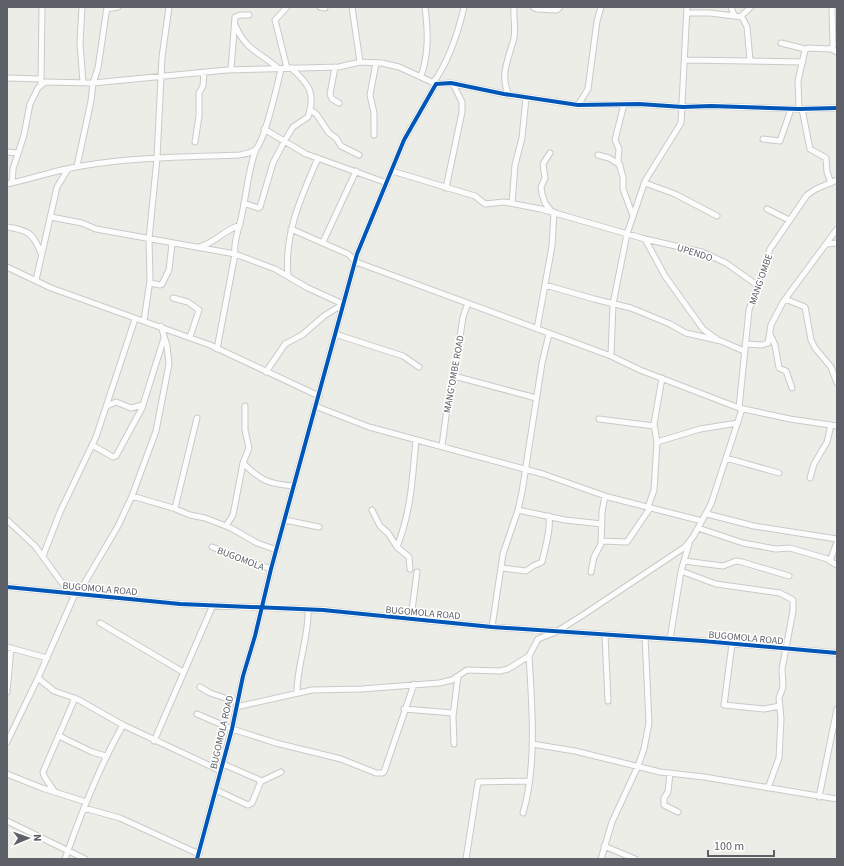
<svg xmlns="http://www.w3.org/2000/svg" width="844" height="866" viewBox="0 0 844 866" font-family="'Source Sans 3',sans-serif">
	<style>
		.lines { fill: none; stroke-linecap: round; stroke-linejoin: round }
		.street-casing { stroke: #c9cac8; stroke-width: 7 }
		.street { stroke: #fcfcfc; stroke-width: 5 }
		.cycleway-casing { stroke: #fff; stroke-width: 6 }
		.cycleway { stroke: #0057b8; stroke-width: 4 }
		.labels { text-anchor: middle; stroke-width: 3; stroke-linejoin: round; paint-order: stroke }
		.street-label { font-size: 10px; fill: #5d6066; stroke: #fff }
	</style>
	<rect width="100%" height="100%" fill="#edede8"/>
	<g class="lines">
		<defs>
			<path id="street" d="M82,7L80,43L83,83
				M320,7L325,8
				M352,7L360,62
				M533,7L537,9L557,10L560,7
				M731,7L734,15
				M107,9L118,7
				M687,13H710L742,17L747,27L750,60
				M740,17L751,7
				M235,25C247,52 259,51 279,69
				M781,43L805,49
				M831,49L837,52
				M685,60L803,62
				M335,67L330,94L332,99L339,103
				M287,68L275,20L287,7
				M231,70L235,17L240,15H249
				M421,76C429,54 428,31 425,7
				M7,78L41,79
				M41,83L42,7
				M433,83C449,61 458,33 464,7
				M509,95C499,75 509,58 514,38C516,27 513,18 514,7
				M624,104L615,140L619,149L618,160L623,177V189L633,216
				M578,105L588,89L597,21L601,7
				M310,109L317,115L329,133L336,138L341,146L359,155
				M799,109L798,81L805,50L808,48L830,49L833,46L832,7
				M802,109L810,149L826,158L827,172L831,183
				M264,129L306,154L387,183
				M374,135V113L370,95L376,63
				M763,139L780,141L791,109
				M195,142L199,116V93L203,86L204,72
				M7,152L18,153
				M550,153L543,164L545,178L541,187L542,194L545,203L552,212
				M598,155L609,158L620,165
				M77,166L91,101L93,83L98,68L107,7
				M392,171L475,196L485,204L504,202L541,209L645,239L702,252L726,263L757,285
				M12,183L13,169L24,135L30,104L38,88L45,82L93,83L227,70L339,67L360,62L382,63L399,67L436,84
				M645,183L675,194L717,216
				M7,184C32,179 56,170 81,166C134,157 186,157 239,155C245,154 252,153 256,149C265,139 278,83 281,69
				M446,188L462,112V102L453,84
				M244,203L258,208L260,207L273,163L285,140L293,127L308,117C316,93 309,84 291,68
				M512,203L515,165L522,138L526,98
				M767,209L789,220
				M51,217L82,223L96,229L235,254L275,269L308,288L343,304
				M7,227C28,230 33,233 41,253
				M291,229L348,254L356,262L611,356L640,370L739,408L790,419L837,426
				M645,239L665,276L703,329L718,340
				M323,242L356,171
				M827,244L837,243
				M199,247C215,243 224,230 240,225
				M7,267L51,288L210,345L319,396
				M288,275C284,233 302,195 318,158
				M36,280L57,187L68,169
				M150,283L160,285L162,284L169,270L172,244
				M545,285L594,299L631,308L670,324L686,333L721,341L744,351
				M173,298L188,302L199,310L190,337
				M785,299L805,307L811,340L815,348L831,367L837,383
				M144,321L150,280L149,239L157,158L162,57L169,7
				M537,329L552,246L554,212
				M335,334L403,356L419,367
				M770,334L775,345L779,368L786,371L792,388
				M745,344L762,345L768,343L771,325L783,302L837,229
				M217,349L235,254C233,240 240,227 242,214C247,191 248,170 256,149
				M611,356L613,304L627,234L645,181L681,123L687,7
				M266,372L285,344L302,335L324,316L343,304
				M454,376L536,398
				M107,406L116,402L131,408L143,405
				M315,406L369,427L543,474L608,497L702,521
				M739,408L749,310L770,249L807,195L816,189L837,180
				M599,419L654,426
				M657,442L700,429L738,423
				M92,445L113,457L116,456L142,408L164,338
				M442,446L447,408L454,376L463,317L468,303
				M726,458L779,473
				M243,463C261,481 269,484 294,486
				M810,478L814,464L827,442L831,425
				M132,496L173,508L190,515L205,518L231,528L257,543L277,550
				M648,507L654,490L657,442L654,424L662,378
				M175,508L197,418
				M372,510L380,526L388,533L397,547L409,557L410,569
				M518,510L565,520L602,524
				M707,514L754,526L837,539
				M7,520L35,546L70,594
				M285,520L319,527
				M226,526L233,515L243,463L249,448L245,430V406
				M698,528L743,543L776,549L790,548L831,560
				M602,541L627,542L650,508
				M837,542L830,561L837,565
				M212,547L271,569
				M397,547C412,508 412,479 416,440
				M43,556L60,512L96,437L135,319
				M684,561L723,566L736,561L742,562L789,576
				M502,568L526,571L533,566L542,562C545,547 551,531 549,516
				M681,571L716,584L780,593L793,600V611L782,669L783,687L779,698L781,719L779,758L768,788
				M591,572L594,557L601,544L602,512L605,496
				M7,587L180,604L323,610L492,627L703,641L837,653
				M78,594L118,526L132,496L156,431L169,364L167,346L161,326
				M411,618L417,572
				M100,623L183,672
				M492,627L503,554L518,510L522,492L542,363L549,334
				M605,635L608,701
				M670,639L681,571L689,544
				M732,644L724,705L764,709L780,706
				M7,647L47,658
				M38,678L54,691L77,699L123,725L221,771
				M200,687L210,693L237,702
				M7,692L11,648
				M297,692C297,664 309,638 308,610
				M236,707L312,690L362,689L439,683L452,680L467,670L500,671L508,669L529,656L538,639L556,632L583,615L685,547L693,537L711,504L742,409
				M404,709L453,713
				M197,714L232,729L276,743L341,759L376,773H382L384,772L414,684
				M59,736L92,752L106,756
				M154,741L213,605
				M7,742L38,678L75,594
				M454,744L453,716L458,676
				M532,744L575,751L660,772L704,777L837,799
				M223,764L262,781L281,772
				M670,773L668,792L664,798V805L678,812
				M7,774L42,788L86,802
				M216,790L248,805L252,803L261,781
				M54,791L44,776L43,772L75,698
				M819,797L837,709
				M84,808L120,818L199,854
				M523,813C537,767 532,704 529,656
				M7,821L85,859
				M604,846L635,859
				M65,859C81,813 99,767 123,725
				M197,859L232,729L243,676L255,636L271,569L357,254L404,140L436,84L451,83L504,94L578,105L639,104L683,107L711,106L799,109L837,108
				M466,859L478,782L529,781
				M601,859L612,822L638,766L644,749L649,723L645,637"/>
		</defs>
		<use href="#street" class="street-casing"/>
		<use href="#street" class="street"/>
		<defs>
			<path id="cycleway" d="M7,587L180,604L323,610L492,627L703,641L837,653
				M197,859L232,729L243,676L255,636L271,569L357,254L404,140L436,84L451,83L504,94L578,105L639,104L683,107L711,106L799,109L837,108"/>
		</defs>
		<use href="#cycleway" class="cycleway-casing"/>
		<use href="#cycleway" class="cycleway"/>
	</g>
	<g class="labels">
		<g class="street-label">
			<text transform="translate(695 252) rotate(18)" y="4">UPENDO</text>
			<text transform="translate(760 279) rotate(-71)" y="4">MANG'OMBE</text>
			<text transform="translate(453 374) rotate(-80)" y="4">MANG'OMBE ROAD</text>
			<text transform="translate(241 558) rotate(21)" y="4">BUGOMOLA</text>
			<text transform="translate(100 588) rotate(5)" y="4">BUGOMOLA ROAD</text>
			<text transform="translate(423 612) rotate(5)" y="4">BUGOMOLA ROAD</text>
			<text transform="translate(746 637) rotate(5)" y="4">BUGOMOLA ROAD</text>
			<text transform="translate(221 732) rotate(-77)" y="4">BUGOMOLA ROAD</text>
		</g>
	</g>
	<rect width="844" height="866" fill="none" stroke="#5d6066" stroke-width="16"/>
	<g transform="translate(28 838) rotate(88)" stroke="#ffffff" stroke-width="3" paint-order="stroke">
	<path d="M0-3L7 15L0 10L-7 15Z" fill="#5d6066"/>
	<text y="-6" font-size="11" font-weight="bold" text-anchor="middle" fill="#5d6066">N</text>
	</g>
	<path d="M708 850v6h66v-6" fill="none" stroke="#5d6066" stroke-width="2"/>
	<text x="714" y="850" font-size="12" fill="#5d6066" stroke="#ffffff" stroke-width="3" paint-order="stroke">100 m</text>
</svg>
